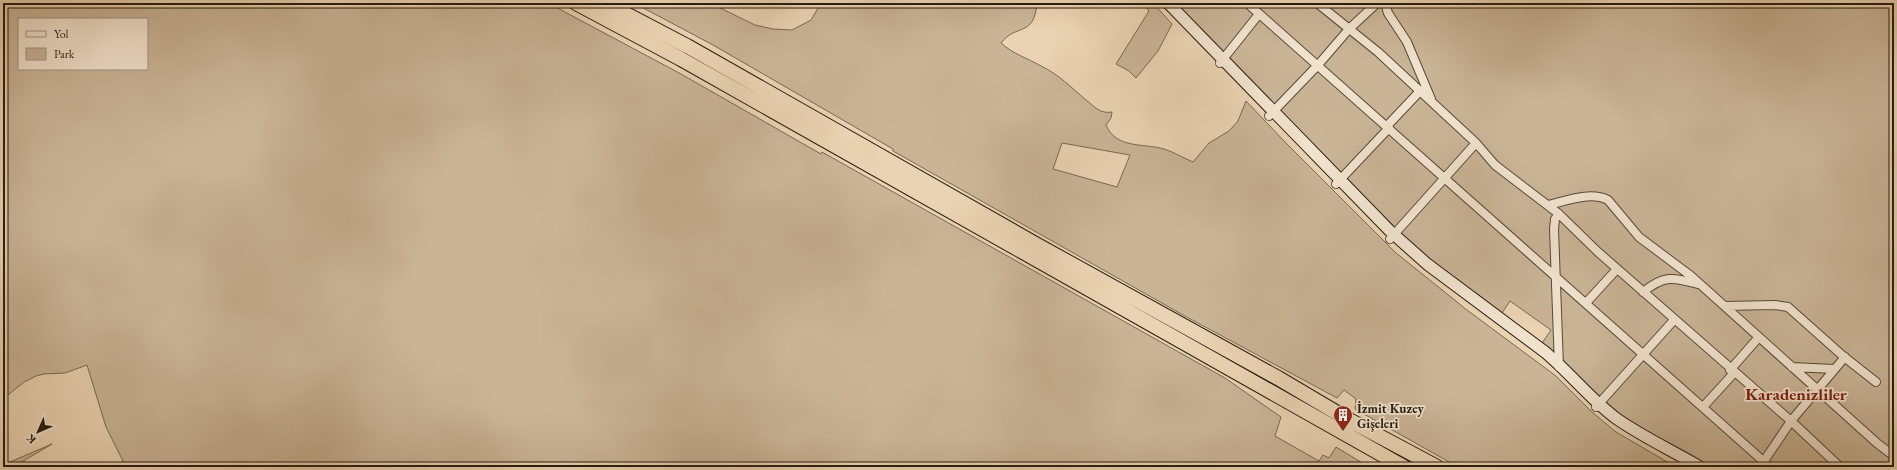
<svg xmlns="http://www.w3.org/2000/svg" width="1897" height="470" viewBox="0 0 1897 470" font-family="'EB Garamond',serif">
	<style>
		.green { fill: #c9b496; stroke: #786853; fill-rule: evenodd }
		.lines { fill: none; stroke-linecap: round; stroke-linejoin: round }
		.minor-casing { stroke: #574938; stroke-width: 10 }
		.secondary-casing { stroke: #261b10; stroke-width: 13 }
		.motorway-casing { stroke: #261b10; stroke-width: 16 }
		.minor { stroke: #f1e2cd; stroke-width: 8 }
		.secondary { stroke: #f1e2cd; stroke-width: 11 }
		.motorway { stroke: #ead3b2; stroke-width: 14 }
		.labels { text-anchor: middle; stroke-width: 3.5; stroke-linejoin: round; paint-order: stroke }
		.poi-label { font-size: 13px; font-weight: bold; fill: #261b10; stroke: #f1e2cd; text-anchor: start }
		.district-label { font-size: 17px; font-weight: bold; fill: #7a1f14; stroke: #f1e2cd }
	</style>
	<rect width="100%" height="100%" fill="#ead3b2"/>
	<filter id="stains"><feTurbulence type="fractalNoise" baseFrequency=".005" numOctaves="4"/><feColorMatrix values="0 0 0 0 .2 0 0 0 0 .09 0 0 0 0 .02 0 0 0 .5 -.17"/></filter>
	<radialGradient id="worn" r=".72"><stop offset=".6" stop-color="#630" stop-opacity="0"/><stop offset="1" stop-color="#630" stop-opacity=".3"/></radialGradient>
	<path class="green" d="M3,3H548L681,74L821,154L822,152L1225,378L1281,417L1275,436L1319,461L1323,455L1329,458L1336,447L1364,464L1363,467H115L123,461L106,427L87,365L65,373L44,374L36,376L24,382L3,399ZM19,19H147V69H19Z
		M634,3H710L755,25L773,29L792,30L811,20L821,3H907L912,5L915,3H1037C1034,38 1016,23 1001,43C1013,54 1027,58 1041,66C1058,74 1072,88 1086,100C1095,107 1100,114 1112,112L1111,118L1106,125C1116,149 1143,143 1164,149C1174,152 1183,158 1193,162L1209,143L1229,131L1238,121L1246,101L1284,141L1396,253L1467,310L1556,376L1592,412L1616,432L1676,467H1458L1355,409L1356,399L1344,390L1337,398L1183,315L893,151V149L713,45ZM1062,143L1130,155L1117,187L1053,169Z
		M1143,3H1153L1172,24L1158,51L1136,78L1129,71L1116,64L1149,11Z
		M1174,3H1894V467H1709L1631,422L1605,405L1540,346L1551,330L1510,301L1500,316L1413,249Z
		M52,444L13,467H3V465Z"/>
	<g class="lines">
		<defs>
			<path id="minor" d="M1247,3L1770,467
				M1317,3L1378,52L1476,143L1495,165L1559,214L1598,252L1791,421L1840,467
				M1385,3L1388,13L1407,42L1431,99
				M1220,63L1259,14
				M1269,116L1318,65L1349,29L1377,3
				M1387,126L1420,91
				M1336,184L1389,128
				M1548,205C1566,201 1590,191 1608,200L1639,237L1691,276L1878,444L1894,456
				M1559,214L1555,219L1554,229L1559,367
				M1390,239L1476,143
				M1643,292C1664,275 1673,277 1698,284
				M1586,303L1617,269
				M1725,306L1775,305L1788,307L1843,356L1876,382
				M1792,367L1834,369
				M1730,370L1759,337
				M1596,407L1674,320
				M1703,407L1734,373
				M1764,461L1791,421L1845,357"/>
			<path id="secondary" d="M1168,3L1390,231L1427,264L1545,352C1570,373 1591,400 1617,419C1643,437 1673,451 1700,467"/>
			<path id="motorway" d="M576,3L681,59L1404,467
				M605,3L687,46L1039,246L1278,378L1349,420L1437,467"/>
		</defs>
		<use href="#minor" class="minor-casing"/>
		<use href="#secondary" class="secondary-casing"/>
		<use href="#motorway" class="motorway-casing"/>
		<use href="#minor" class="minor"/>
		<use href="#secondary" class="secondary"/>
		<use href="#motorway" class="motorway"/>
	</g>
	<defs>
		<symbol id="building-pin" viewBox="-11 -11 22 30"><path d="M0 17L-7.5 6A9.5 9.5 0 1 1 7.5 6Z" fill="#8f2418" stroke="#f1e2cd"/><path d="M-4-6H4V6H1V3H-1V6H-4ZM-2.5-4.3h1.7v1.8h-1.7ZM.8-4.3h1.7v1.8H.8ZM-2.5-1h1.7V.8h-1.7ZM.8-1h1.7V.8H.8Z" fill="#fff"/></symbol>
	</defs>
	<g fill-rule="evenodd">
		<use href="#building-pin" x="1332" y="404" width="22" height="30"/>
	</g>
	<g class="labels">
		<g class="poi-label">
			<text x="1357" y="413">İzmit Kuzey<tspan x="1357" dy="15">Gişeleri</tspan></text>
		</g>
		<g class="district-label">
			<text x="1796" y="400">Karadenizliler</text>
		</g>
	</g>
	<rect width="1897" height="470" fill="none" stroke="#ead3b2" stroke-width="16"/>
	<rect x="4" y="4" width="1889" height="462" fill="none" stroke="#261b10" stroke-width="2"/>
	<rect x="8" y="8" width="1881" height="454" fill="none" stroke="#261b10"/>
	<rect x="18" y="18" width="130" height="52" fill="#f1e2cd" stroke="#a09281"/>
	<rect x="26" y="31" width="20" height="6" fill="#f1e2cd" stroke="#a09281"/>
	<text x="54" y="38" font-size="12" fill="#261b10">Yol</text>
	<rect x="26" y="48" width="20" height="12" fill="#c9b496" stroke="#a09281"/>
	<text x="54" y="58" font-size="12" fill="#261b10">Park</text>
	<g transform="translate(38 432) rotate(225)" stroke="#f1e2cd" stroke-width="3" paint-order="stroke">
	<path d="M0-3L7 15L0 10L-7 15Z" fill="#261b10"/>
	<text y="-6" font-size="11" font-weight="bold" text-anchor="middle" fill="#261b10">K</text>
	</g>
	<rect width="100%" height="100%" filter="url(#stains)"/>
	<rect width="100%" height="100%" fill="url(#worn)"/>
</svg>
